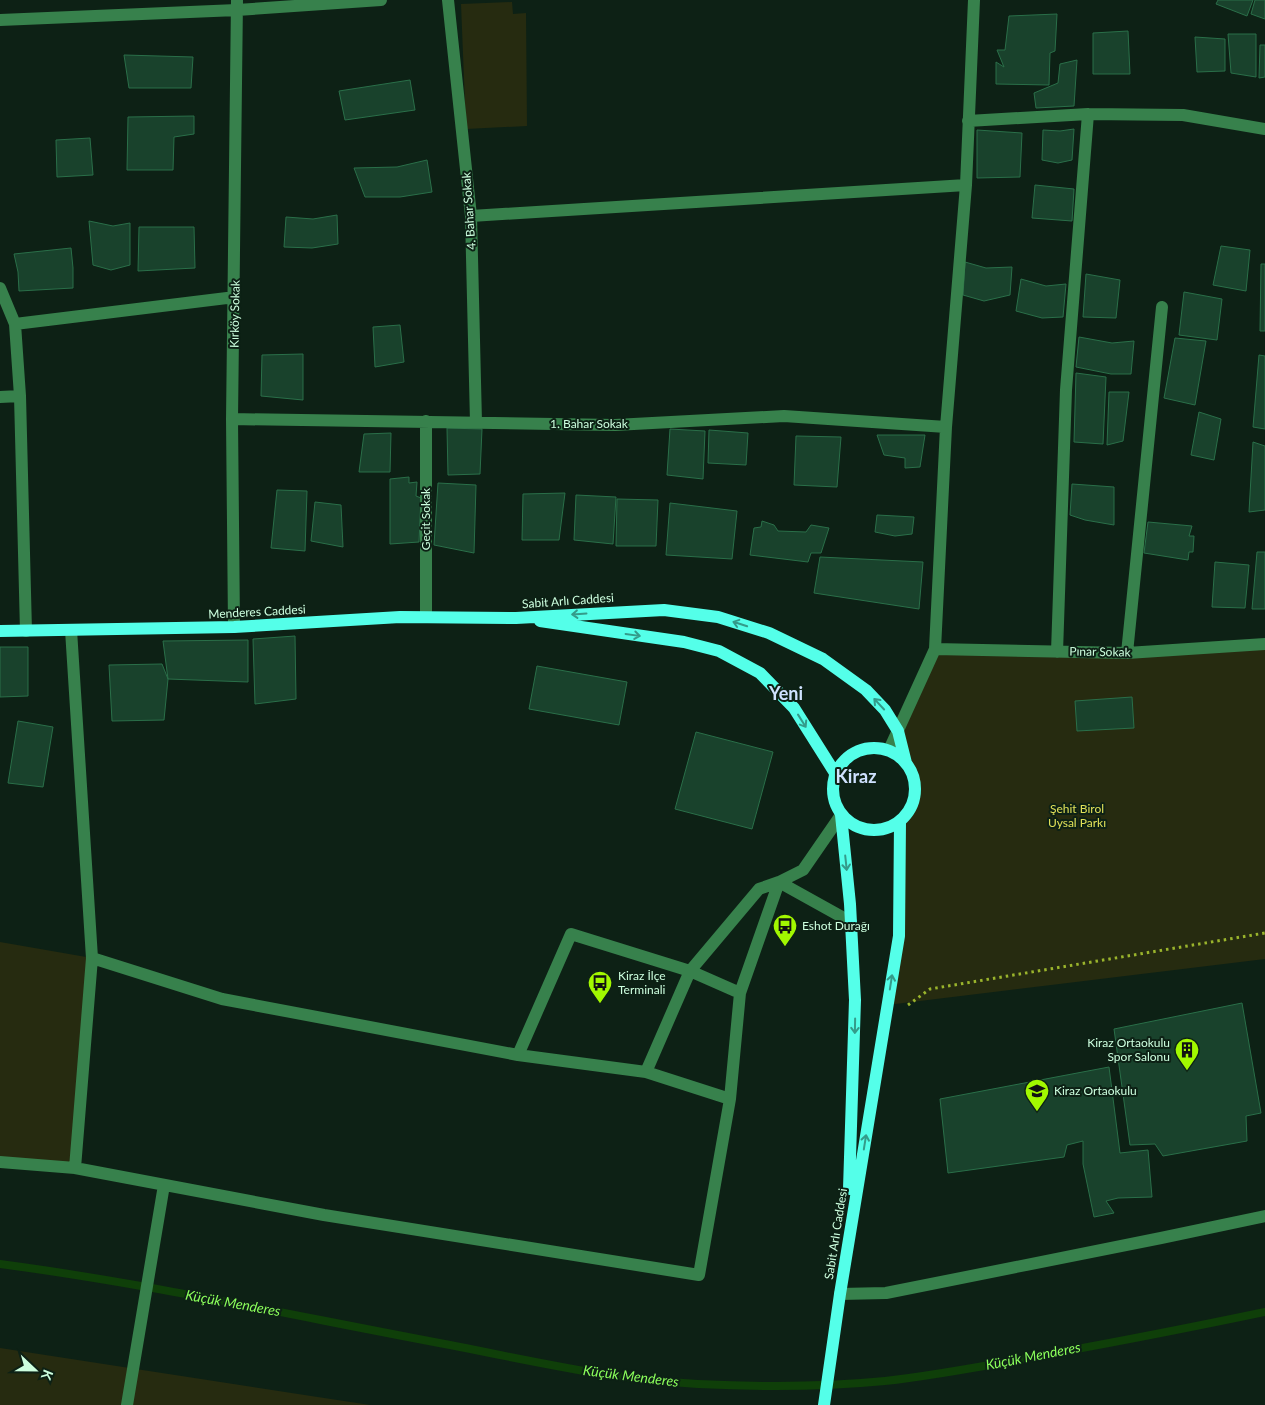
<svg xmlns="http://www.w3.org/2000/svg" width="1265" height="1405" viewBox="0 0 1265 1405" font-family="Lato,sans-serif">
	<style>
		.green { fill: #262b10 }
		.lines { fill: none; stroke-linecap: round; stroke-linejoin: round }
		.stream { stroke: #0f3f09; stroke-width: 8 }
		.building { fill: #19422c; stroke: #2a6f49 }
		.path { stroke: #9ab42c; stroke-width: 3; stroke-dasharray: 2.5 4; stroke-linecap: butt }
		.minor { stroke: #37814c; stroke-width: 12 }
		.major { stroke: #54ffe9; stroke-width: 12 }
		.oneway { stroke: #349b8a }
		.labels { text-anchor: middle; stroke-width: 4; stroke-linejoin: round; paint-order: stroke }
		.street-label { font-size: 12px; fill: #cdffdf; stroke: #0d2115 }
		.park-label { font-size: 12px; fill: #e0e058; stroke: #0d2115 }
		.poi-label { font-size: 12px; fill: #cdffdf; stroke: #0d2115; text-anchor: start }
		.water-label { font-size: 14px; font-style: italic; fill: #8bff5b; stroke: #0d2115 }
		.district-label { font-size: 18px; font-weight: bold; fill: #cfe2ff; stroke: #0d2115 }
	</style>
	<rect width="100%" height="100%" fill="#0d2115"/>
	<path class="green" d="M512,2L513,14L526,13L527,126L466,129L461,4Z
		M1265,644V959L887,1005L899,936L900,822L913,805L915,783L906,763L898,731L935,649L1127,653Z
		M0,942L92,958L75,1168L0,1162Z
		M0,1348L370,1405H0Z"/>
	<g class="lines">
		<path class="stream" d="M0,1264C151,1284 300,1317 450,1345C532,1361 614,1380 698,1384C760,1387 823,1387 885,1381C940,1375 995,1364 1050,1354C1122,1341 1193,1327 1265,1312"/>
	</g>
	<path class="building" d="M1218,0H1253L1247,16L1216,4Z
		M1255,0H1265V19L1251,14Z
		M1057,14L1055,51L1050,53L1049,85L996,84V62L1004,67L997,50H1005L1009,16Z
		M1128,31L1130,74H1093V33Z
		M1228,34H1256V77L1231,73Z
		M1195,37L1225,39V71L1197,72Z
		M1260,45H1265V77L1259,78Z
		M124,55L193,57L191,88H129Z
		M1077,60L1074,106L1036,108L1034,93L1058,83L1060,64Z
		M410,80L415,110L345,120L339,91Z
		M194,116V134L174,137L173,170H127L128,117Z
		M1074,129L1072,160L1058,163L1042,160L1043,130L1060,131Z
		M977,130L1022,133L1020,177L977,178Z
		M90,138L93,175L57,177L56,140Z
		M427,160L432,192L400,197H365L354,168L397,167Z
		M1035,185L1074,189L1072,221L1032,218Z
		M337,215L338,244L312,248L284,247L286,217L313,219Z
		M89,221L113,226L130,223V265L111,270L93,265Z
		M139,227H194L195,268L138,271Z
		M1221,246L1250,250L1246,291L1213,285Z
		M71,248L73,268V288L19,291L18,272L14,254Z
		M965,262L986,268L1012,267L1010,295L984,301L963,295Z
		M1261,264H1265V331H1260Z
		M1086,274L1120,280L1116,318L1083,317Z
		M1021,279L1046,286L1066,284L1063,317L1042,318L1016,311Z
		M1184,292L1222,299L1217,340L1179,335Z
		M400,325L404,362L375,367L373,327Z
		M1079,337L1112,343L1134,341L1131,374H1111L1076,367Z
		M1175,338L1206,341L1195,405L1164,398Z
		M303,354V400L261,396L262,355Z
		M1259,355L1265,356V429L1253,427Z
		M1076,373L1106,377L1103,444L1074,442Z
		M1109,392H1129L1123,441L1107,445Z
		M1199,412L1221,419L1214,460L1191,455Z
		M447,428L482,429L480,474L448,475Z
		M670,429L705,431L703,479L667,475Z
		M709,430L748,433L746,465L708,463Z
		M391,433L390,472H359L364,434Z
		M877,435H925L920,467L905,468V458L884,455Z
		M796,436L841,437L837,487L794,485Z
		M1253,442L1265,446V510L1249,512Z
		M409,477V483L417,482L416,496L421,498L419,542L390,544V479Z
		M438,483L476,485L474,553L434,545Z
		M1072,484L1114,487V525L1085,520L1070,515Z
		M277,490L307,491L305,551L271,548Z
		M565,493L559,540H522L523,494Z
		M576,495L616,497L613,544L574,540Z
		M617,499L658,500L656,546H616Z
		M315,502L341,505L343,547L311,541Z
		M670,503L737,511L732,559L666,555Z
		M877,515L914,517L912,534L895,536L875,532Z
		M762,521L774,525L778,531L806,532L811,525L829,528L821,553H811L808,562L750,555L754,528L761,527Z
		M1148,522L1192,526L1189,536H1194L1193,552H1189L1188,560L1144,553Z
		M1257,552H1265V609H1252Z
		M820,557L923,562L919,609L814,593Z
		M1215,562L1249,565L1245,608L1212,607Z
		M295,636L296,699L255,704L253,639Z
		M248,640V682L168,679L163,641Z
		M0,647H28V696L0,697Z
		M162,664L168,679L164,720L112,721L109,665Z
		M537,666L627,682L619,725L529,709Z
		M1132,697L1134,728L1077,731L1075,701Z
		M18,721L53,727L43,787L8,783Z
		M696,732L773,752L752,829L675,809Z
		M1242,1003L1261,1113L1246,1116L1247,1141L1163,1156L1155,1144L1130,1145L1114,1029Z
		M1109,1067L1120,1153L1148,1150L1152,1197L1118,1198L1106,1201L1114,1213L1094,1217L1083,1164V1141L1067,1145L1064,1157L948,1173L940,1099Z"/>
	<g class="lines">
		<path class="path" d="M908,1005L930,989L1265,933"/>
		<path class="minor" d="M448,0L471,216L476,422
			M0,20L237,10L381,0
			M968,121L1088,114L1183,115L1265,129
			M471,216L966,185
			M0,288L15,324L20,396L26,631
			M15,324L235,297
			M0,397L20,396
			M232,419L615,425L784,416L946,427
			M426,617V421
			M234,627L232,419L237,0
			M71,630L92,958L222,999L518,1055L646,1072L730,1099L740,993L779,882L803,870L841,815
			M935,649L1127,653L1265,644
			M1057,652L1066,390L1088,114
			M1127,653L1162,307
			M889,750L935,649L946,427L966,185L974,0
			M92,958L75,1168L324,1215L699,1275L730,1099
			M518,1055L571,934L690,971L740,993
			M646,1072L690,971L759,889L779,882L851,922
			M0,1162L75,1168
			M840,1294L886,1293L1161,1238L1265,1216
			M127,1405L164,1185"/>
		<path class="major" d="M540,621L684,642L719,651L760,673L794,708L835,773
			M0,631L234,627L400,617L516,618L664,610L718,617L769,633L823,659L866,690L885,710L898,731L906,763
			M833 789a41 41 0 1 1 82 0a41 41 0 1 1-82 0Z
			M841,815L850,904L855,1000L849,1189
			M824,1405L840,1294L899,936L900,822"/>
	</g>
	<defs><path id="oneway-shaft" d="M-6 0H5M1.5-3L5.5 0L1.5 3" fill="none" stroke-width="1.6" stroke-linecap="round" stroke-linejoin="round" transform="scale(1.25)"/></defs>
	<g class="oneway">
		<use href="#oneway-shaft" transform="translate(579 614) rotate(176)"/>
		<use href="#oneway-shaft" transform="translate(740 624) rotate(-162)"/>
		<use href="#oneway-shaft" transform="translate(633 635) rotate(8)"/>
		<use href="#oneway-shaft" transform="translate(879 704) rotate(-133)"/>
		<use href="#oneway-shaft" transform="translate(802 721) rotate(58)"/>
		<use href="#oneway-shaft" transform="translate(846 863) rotate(84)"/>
		<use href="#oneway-shaft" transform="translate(891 982) rotate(-81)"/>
		<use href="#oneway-shaft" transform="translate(855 1026) rotate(91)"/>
		<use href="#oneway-shaft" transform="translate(865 1142) rotate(-81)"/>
	</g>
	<defs>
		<symbol id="bus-pin" viewBox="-11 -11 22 30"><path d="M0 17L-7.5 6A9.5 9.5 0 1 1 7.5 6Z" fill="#a2f800" stroke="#0d2115"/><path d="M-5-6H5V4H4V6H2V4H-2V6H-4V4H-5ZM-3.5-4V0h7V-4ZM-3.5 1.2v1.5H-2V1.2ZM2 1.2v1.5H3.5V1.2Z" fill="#111"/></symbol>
		<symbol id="building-pin" viewBox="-11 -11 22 30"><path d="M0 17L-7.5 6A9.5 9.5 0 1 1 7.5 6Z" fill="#a2f800" stroke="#0d2115"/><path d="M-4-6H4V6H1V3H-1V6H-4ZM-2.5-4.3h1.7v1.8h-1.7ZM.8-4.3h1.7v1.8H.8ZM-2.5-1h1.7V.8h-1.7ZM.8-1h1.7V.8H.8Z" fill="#111"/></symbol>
		<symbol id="school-pin" viewBox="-11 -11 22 30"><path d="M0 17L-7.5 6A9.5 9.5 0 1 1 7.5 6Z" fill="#a2f800" stroke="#0d2115"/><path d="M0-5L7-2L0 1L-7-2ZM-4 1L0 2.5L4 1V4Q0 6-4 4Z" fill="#111"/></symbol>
	</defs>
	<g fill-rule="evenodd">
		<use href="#bus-pin" x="771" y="912" width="28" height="38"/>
		<use href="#bus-pin" x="586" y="969" width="28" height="38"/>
		<use href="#building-pin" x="1173" y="1036" width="28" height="38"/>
		<use href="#school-pin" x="1023" y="1077" width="28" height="38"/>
	</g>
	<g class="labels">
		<g class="street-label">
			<text transform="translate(469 211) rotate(-94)" y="4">4. Bahar Sokak</text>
			<text transform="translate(235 314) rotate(-89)" y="4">Kırköy Sokak</text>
			<text x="589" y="428">1. Bahar Sokak</text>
			<text transform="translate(426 519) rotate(-90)" y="4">Geçit Sokak</text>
			<text transform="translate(568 601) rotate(-4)" y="4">Sabit Arlı Caddesi</text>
			<text transform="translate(257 612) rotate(-3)" y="4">Menderes Caddesi</text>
			<text transform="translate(1100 652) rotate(1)" y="4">Pınar Sokak</text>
			<text transform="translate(836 1234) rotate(-81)" y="4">Sabit Arlı Caddesi</text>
		</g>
		<g class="park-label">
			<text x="1077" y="813">Şehit Birol<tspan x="1077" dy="14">Uysal Parkı</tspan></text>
		</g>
		<g class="poi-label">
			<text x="802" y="930">Eshot Durağı</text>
			<text x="618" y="980">Kiraz İlçe<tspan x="618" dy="14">Terminali</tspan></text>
			<text x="1170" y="1047" text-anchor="end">Kiraz Ortaokulu<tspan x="1170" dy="14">Spor Salonu</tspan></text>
			<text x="1054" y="1095">Kiraz Ortaokulu</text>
		</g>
		<g class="water-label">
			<text transform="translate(233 1303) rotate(10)" y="5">Küçük Menderes</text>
			<text transform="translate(1033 1356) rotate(-11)" y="5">Küçük Menderes</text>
			<text transform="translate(631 1376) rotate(7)" y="5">Küçük Menderes</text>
		</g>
		<g class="district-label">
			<text x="786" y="700">Yeni</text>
			<text x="856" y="783">Kiraz</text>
		</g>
	</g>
	<g transform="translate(35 1370) rotate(112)" stroke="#0d2115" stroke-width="4" paint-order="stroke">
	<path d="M0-4L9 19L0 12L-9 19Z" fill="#cdffdf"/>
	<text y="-8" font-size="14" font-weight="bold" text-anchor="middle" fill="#cdffdf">K</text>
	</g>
</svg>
